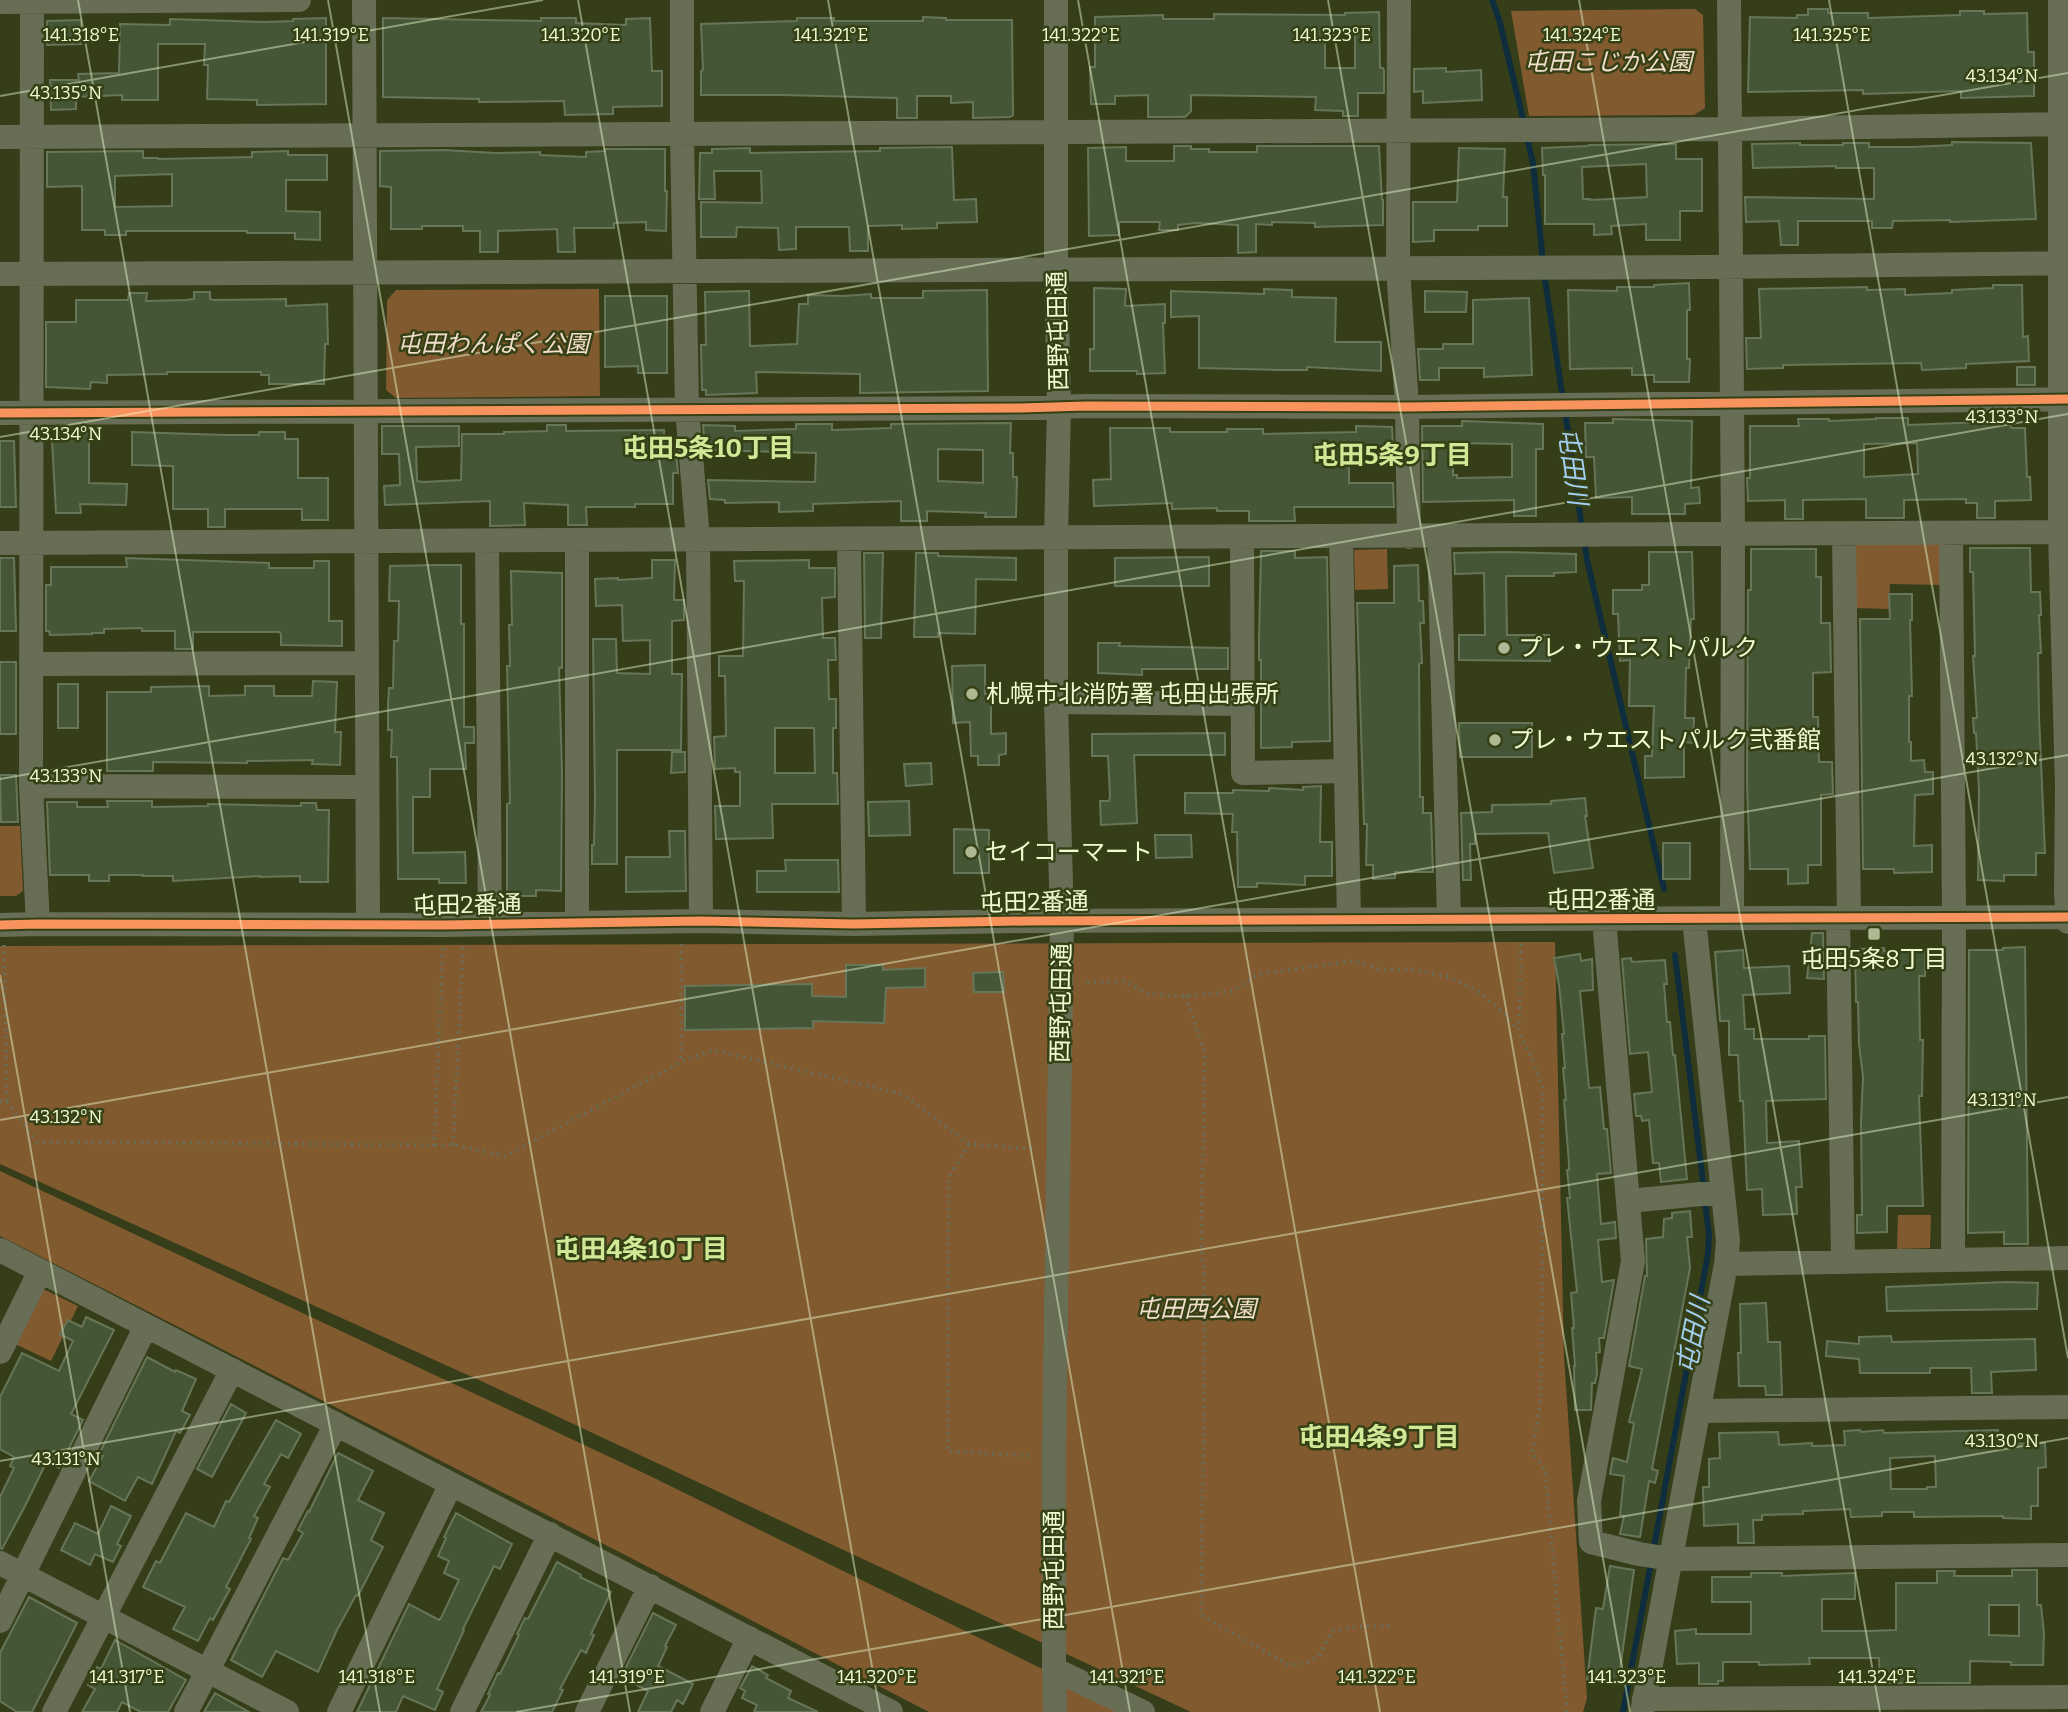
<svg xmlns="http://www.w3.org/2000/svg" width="2068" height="1712" viewBox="0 0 2068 1712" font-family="Bitter,'Noto Sans JP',serif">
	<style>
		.green { fill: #815a30 }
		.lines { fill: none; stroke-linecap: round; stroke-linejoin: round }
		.stream { stroke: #0f2e3d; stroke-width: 6 }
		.building { fill: #455636; stroke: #677558; stroke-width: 2; fill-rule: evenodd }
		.path { stroke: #686e57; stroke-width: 3.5; stroke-dasharray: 2 5; stroke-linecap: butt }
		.minor { stroke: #686e56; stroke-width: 24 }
		.cycleway-casing { stroke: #354015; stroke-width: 13 }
		.cycleway { stroke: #f8935d; stroke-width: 9 }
		.ticks { fill: none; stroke: #effcd3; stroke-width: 2; stroke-opacity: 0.45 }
		.poi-dot { fill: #aeb992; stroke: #354015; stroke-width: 2.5 }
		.labels { text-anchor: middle; stroke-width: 5; stroke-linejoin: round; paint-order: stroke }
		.park-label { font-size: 24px; font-style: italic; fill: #f2ddcb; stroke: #354015 }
		.street-label { font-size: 24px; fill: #effcd3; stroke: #354015 }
		.poi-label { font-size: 24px; fill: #effcd3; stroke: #354015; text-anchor: start }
		.neighbourhood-label { font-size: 26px; font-weight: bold; fill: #d1e896; stroke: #354015 }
		.water-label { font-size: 26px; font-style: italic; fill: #a2cef0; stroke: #354015 }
		.ticks-label { font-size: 18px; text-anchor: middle; fill: #effcd3; stroke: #354015; stroke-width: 5; stroke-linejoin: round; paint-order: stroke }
	</style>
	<rect width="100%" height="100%" fill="#363d19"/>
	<path class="green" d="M1695,9L1703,15L1705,108L1694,115L1529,116L1511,11Z
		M599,289L600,396L396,398L386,390L387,300L396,290Z
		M1856,535L1945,538L1944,585L1890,584L1889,609L1854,608Z
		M1387,549L1388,589L1355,590L1354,550Z
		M0,826H20L23,891L16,896H0Z
		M1555,942L1564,1356L1587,1698L1583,1712H1191L481,1381L0,1164V946Z
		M0,1171L646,1474L1130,1712H929L596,1540L0,1236Z
		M1898,1215H1931L1930,1248L1897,1249Z
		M41,1288L78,1306L51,1361L15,1344Z"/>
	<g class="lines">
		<path class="stream" d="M1492,0L1499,19L1524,123
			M1526,134L1533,163L1543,262
			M1544,273L1563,400
			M1565,411L1582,528
			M1584,539L1587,560L1664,889
			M1675,955L1704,1190
			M1653,1552L1708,1254L1709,1234L1705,1201
			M1623,1712L1651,1563"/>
	</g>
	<path class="building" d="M1808,9H1828V13H1868V18L1960,15V11H1984V14L2027,13L2028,52H2034V96L1961,98V91L1863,94V90L1748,92L1750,17L1797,18V15H1808Z
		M1379,12L1380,68H1383L1384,70V93H1358V116H1343V111L1315,110L1316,97L1191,95V111L1185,117H1148V95L1115,96V104H1091L1090,67H1095V17L1163,15V19H1214V14L1345,15V13ZM1355,31V68H1325V32Z
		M923,17L946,18V20H1012L1013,115L1010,117L973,118V102L951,103V96H917V118H897V98L783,95H701V71L703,70L701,24L797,21V18H834V21H923Z
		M326,18V104L257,105V100L207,99L208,65H204L205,44H158V100H122V95L76,97V109L51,110L50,80H79L78,74L119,73L120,24L170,25V19L265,22L293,21V19Z
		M383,18L541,21V18H576V23L626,25V19L650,18L652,71H662V106L613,107V114L565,115L564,101L479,102V99L383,97Z
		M81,20V44L47,45V21Z
		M1446,68V72L1481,70L1482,100L1423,103V91L1414,92V69Z
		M1952,142L2031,143L2036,219L1950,222V220L1893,221L1892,228H1872V221H1798V245H1781L1779,221L1746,222L1745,197L1874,199V168H1836V166L1753,168L1752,144L1800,143V145H1843V143H1869V147H1913L1952,145Z
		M1676,144V159H1702V211H1680V240H1646V224L1611,226L1612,234L1594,235V224H1545V175H1543L1542,148L1588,146L1589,145ZM1646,164L1647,197L1590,200V199H1583L1582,167Z
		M1174,146H1191V149H1209V152H1257V146H1379L1382,200H1383V225L1315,227V223L1272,222V225L1256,224V252L1238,253V225L1196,223L1178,225V230H1159L1160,222H1119V235L1089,236L1088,148L1126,147V161H1174Z
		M952,147L954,200L976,199L977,222L937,223V228L902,229V225L868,226V251H850L849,227H796V249L779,250L778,228L737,227L736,237H701V202L762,203L761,171H714L715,199H699L700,153H712V149L750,148V153L880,151V148Z
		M1459,148L1505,149L1503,197H1507V226H1478V230H1434V241L1413,242V202H1457Z
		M605,149H665V191H667L666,231L646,230V222L614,223V228H574L575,252H558L557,229L498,231V252H480V231H463V226H422V229H391V187L380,186V151L444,150L495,153L540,152V155L586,157V152L605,151Z
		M143,151V158H158V159L252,157V152L288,151V155H327V180H286V211L320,212V240L295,239V233H247V231H126V235H105V230H82V186L47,187V152ZM172,174V206L115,207V176Z
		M1689,283L1690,310H1687V359H1690L1689,382H1654V375H1632V368L1570,369L1568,290L1617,291V287H1654V285Z
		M1993,285H2022L2023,337L2028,336L2029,361L1966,364V368L1922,370L1921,363L1783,365V368L1747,369L1746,338H1761L1759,289L1867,287V290L1905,289V295L1952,293V290L1993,288Z
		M1094,288L1126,289L1125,306L1165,304V323H1163L1165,373L1137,374V371H1090V349H1094Z
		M1264,289L1292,290V297L1336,298L1335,342H1381V371L1307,367V370H1278L1199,368V316L1171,317V291L1264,294Z
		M987,290L988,391L860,393V374L756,372L757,393L706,395V390H702L701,345H706L705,292L749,291L750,346L797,344L799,304H808V295L843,296L871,294V298H923V291Z
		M1425,291L1467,292L1466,312H1425Z
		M194,292H210V299L213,300L286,299V306L327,304L328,344H325L324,384H269V375H261V372H167V374L107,375V383L91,382L90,389L46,387V322H76V300H128L129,293H147L146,301L186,300L194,299Z
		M605,296H667V373H638V366L605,367Z
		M1529,298L1532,375L1484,377V368H1439V380H1420L1418,349H1443V344H1473V300Z
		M2017,367H2035V385H2017Z
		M1876,418H1908V425L2010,421L2011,428H2025L2027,477H2030L2031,500L1995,501V518H1977V503H1966V499L1904,500V518H1866V499L1803,500V519H1785V500L1748,501L1747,478H1750V426H1799L1798,419H1829V421L1876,419ZM1917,443L1918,474L1864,477V444Z
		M1613,419L1692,421L1691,488L1699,487L1700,503L1685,504V514H1632V497L1596,498L1594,457H1586L1585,423H1613Z
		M1462,421L1543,424V449H1536V516H1514V500L1423,502L1422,426H1462ZM1453,443L1512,444V477L1457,478V475H1453Z
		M1011,423L1010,453H1013V477H1017L1016,517H985L986,513L927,511V521H901V501L813,504V511L779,512V502L725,503V500L710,499L708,480L815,482L816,453L705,450L703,425L735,426V431L796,429V424H832V430L891,428V424ZM938,449L983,450V483L938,481Z
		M547,425H566V431L664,430V443L675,442L678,473H673V504H635V507H586L587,525H568V505L524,503L525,525L490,526V501L385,505L384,486L400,485L399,454H382V426H459V446L416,447L417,481L423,482L461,480L462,434H504V432L547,431Z
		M1356,426L1392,427L1393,448H1349V483H1393L1394,507H1294L1295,521H1249V511H1217V508L1172,509V503L1094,506L1093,480L1111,479L1110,428H1170V432H1227V429H1263V434L1356,432Z
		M56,432H89V483L127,484L126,505L80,504L81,513H56L52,441H56Z
		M132,432L226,435H259V432H285V439H298V478H328V520H302V509H225V527H208V509H173V466L132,465Z
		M0,441H14L16,507H0Z
		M1970,548H2030L2031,592H2040L2041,615H2039L2041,653H2038L2039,716L2045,853H2036V875H2004V881L1978,880L1979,790L1976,733H1974L1973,718H1977L1973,656H1975L1973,572H1970Z
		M1751,549H1816V577H1821V623H1830L1831,672L1813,673V717H1818L1819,762H1832L1833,794L1821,795V865H1808V883L1788,884V869H1750L1747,783L1748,590H1751Z
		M1261,551H1295V558L1327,557L1330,741L1292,742V747L1261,748V660H1259V639Z
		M1504,552L1576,554V572L1554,573V576H1506L1507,635H1549L1550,661L1459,660V635H1485L1484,573L1455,574L1454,553Z
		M1649,552H1692L1694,619H1691L1689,668H1686L1685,718H1694L1693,743L1684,742V777L1645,778V756H1652L1654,706H1629L1630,660L1620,661L1618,614H1613V590H1642V585H1649Z
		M864,553H883L881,638H865Z
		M916,553H938V556L1016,558V580L976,579L975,634L938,633V637H914Z
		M1209,557V586H1115V558Z
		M0,558H14L16,631H0Z
		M126,558L269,563V568H314V561H329V621H342V646L281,645V634L279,632H193V649H175V631H142V628L104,629V633H92V634L50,635L49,631H46V585H51V567H127Z
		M652,560H675L674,600H684V620L672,621V674H682L681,750H617V864H592V845H594L595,798L593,639H616L617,673L650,674V640L623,641L622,605L596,606L595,579L618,578V580L652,578Z
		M809,560V568H835V597L822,598L823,638H835L836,660H828L829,699H836V728H833V773H837L838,804H772L773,838L716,839L715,806H740V772H735V768L715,769L714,737L726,736L725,676H719V656H743L744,581H735L734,561ZM775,728H814L815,773H775Z
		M437,565H461V624H464V727H474V743H465L466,769H430V797H413V853L465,852L466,883H439V879H398L397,757H391L392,730H388V705L389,688H393L394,641H398L399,601H389L390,566Z
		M1418,565L1419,601H1423L1424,623H1420L1422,663L1419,664L1420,797H1423V813H1431L1433,872H1395V878L1373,879V865H1366L1367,824H1364L1357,603H1394V566Z
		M511,571L562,573V668H559L562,772L561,891L536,890V896H507V804L510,803L507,666H510L509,625H512Z
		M1889,594H1912V620H1910L1912,696H1909V742H1911V761L1924,760L1925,772H1933V794L1915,795L1914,846L1932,845V872L1894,873V869H1863L1860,619H1890Z
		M1098,643H1120L1119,646L1228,648V669H1142V675L1098,673Z
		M0,662H16V734H0Z
		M985,665V694H991V734L1006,733V754L999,755V765H978V756H971L970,722L953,723L952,666Z
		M313,681L337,682L335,732H341L340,765L312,764L313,760L247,761V763L153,762V771H107V692H151V687L209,686V696L245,695V686H274V696H312Z
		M58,684H78V728H58Z
		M1459,723H1532V757H1460Z
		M1225,733V755H1134L1137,823L1101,825L1100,801H1109L1110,796L1108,756H1092V734Z
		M672,752H685V772L671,773Z
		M931,763L932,784L906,786L904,764Z
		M0,775H16L18,822H1Z
		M1321,786L1320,842H1332V876H1305V885L1257,883V887H1238L1237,832H1232L1233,814L1185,813V793H1233V790L1269,791V788L1303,790V787Z
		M1585,798L1587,816H1585L1593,868L1554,873L1548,833L1475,834V844H1470L1471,880H1463L1461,813L1492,812V805L1551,804V801Z
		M107,801H152V807L208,806V804L301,806V803H316L317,810H329L328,882H300V876L260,877V876L173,881V876H143V875H109V881H89V875H50L47,802H77V807H108Z
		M909,801L910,835L869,836L868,802Z
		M954,829L989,830V873H954Z
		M669,831H685L686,891L626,892V857H670Z
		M1155,835H1191L1192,857L1156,858Z
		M1663,843H1690V879H1663Z
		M785,860H838L839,892H757V871H786Z
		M1812,933H1823L1824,979L1807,978Z
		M2025,947L2028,1244H2004V1232L1968,1233L1969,950H2003V948Z
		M1884,948V951H1925V976H1919L1920,1040H1923L1922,1096H1919L1923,1206H1887V1232L1857,1233V1215H1862L1861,1121L1863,1077L1859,1044L1858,1002H1856L1855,949Z
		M1743,950L1744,968L1789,966L1790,993L1743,995L1745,1029H1754V1039H1809V1036H1825L1826,1099L1766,1101L1767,1143L1799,1141L1802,1187H1796L1797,1214L1763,1215L1762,1189L1747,1190L1743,1101H1740L1738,1055H1729V1021H1720L1715,952Z
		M1580,954L1581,961L1592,959L1593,990L1580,991L1589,1088L1600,1087L1604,1129H1607L1611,1173L1597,1174L1601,1224L1615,1222L1616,1238L1598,1240L1602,1282L1614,1280L1604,1338H1599L1600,1352L1596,1353L1597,1374L1595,1383H1592L1591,1410H1575L1574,1366H1575L1572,1328H1574L1571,1293L1577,1292L1567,1198H1570L1567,1170H1569V1164L1564,1100H1566L1563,1068H1565L1562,1034H1564L1559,985L1554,958Z
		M1631,958L1632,962L1665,960L1667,984H1664L1667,1022H1670L1673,1055H1675L1687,1179L1661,1182L1659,1163H1653L1649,1120L1642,1121L1641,1116H1636L1634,1094L1652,1092L1648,1052L1630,1054L1622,959Z
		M846,965H883V970L925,968V987L886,988L884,1023L813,1021V1028L685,1030V986L812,984V996L846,997Z
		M1003,972L1004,992H974L973,973Z
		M1690,1211L1692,1237H1687L1690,1268L1652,1469L1658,1471L1655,1483L1649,1481L1640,1537L1620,1534L1624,1516L1620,1515L1624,1476L1610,1474L1613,1458L1627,1462L1634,1423L1629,1422L1642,1369L1629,1366L1645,1276H1647L1646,1239L1663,1237L1664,1219L1672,1218V1213Z
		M2007,1282L2038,1283L2037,1309L1887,1311L1886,1287Z
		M1766,1303L1768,1342H1780L1782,1395H1766L1765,1386H1739L1738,1353H1741L1740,1304Z
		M86,1317L114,1330L71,1414L83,1420L59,1468L47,1461L24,1508L2,1549L0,1548V1497L14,1468L10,1466L14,1457L0,1449V1397L22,1353L59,1371L73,1341L60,1334L68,1320L82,1327Z
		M1891,1336L1892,1342L2035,1339L2036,1370L1991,1372L1992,1393H1972L1971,1368H1930V1373H1860L1859,1359L1826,1356L1827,1341L1859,1344V1337Z
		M147,1357L175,1372L176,1370L196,1379L182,1411L190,1415L180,1433L176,1431L152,1484L138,1477L125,1501L89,1481L103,1456L99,1454Z
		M231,1404L246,1413L212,1477L197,1469Z
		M276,1420L301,1434L288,1458L281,1454L264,1484L270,1487L254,1516L258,1518L249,1538L251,1539L226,1587L230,1589L213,1620L210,1618L198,1641L173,1629L185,1607L143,1587L156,1561L160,1563L186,1513L214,1527L226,1501L229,1502Z
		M1860,1430L1861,1432L1883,1430L1884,1433L1998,1430L1999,1444L2045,1443L2046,1467L2038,1468V1506H2031V1519L2003,1518V1516L1914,1517V1512H1882V1516L1851,1517L1850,1509L1803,1511V1514L1762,1515V1520H1753L1754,1543H1738V1524L1704,1526L1703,1487H1709V1459L1720,1458L1719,1433L1778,1432L1779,1445L1812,1443V1446L1845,1445L1844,1431ZM1935,1456L1936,1487H1927V1489H1891L1890,1458Z
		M338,1453L373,1471L358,1500L384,1513L371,1540L383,1547L358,1596L356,1595L337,1630L318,1672L276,1651L262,1677L231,1660L283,1558L288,1560L303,1533L298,1530L308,1511L309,1512Z
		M111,1506L131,1516L117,1544L121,1546L113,1562L95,1554L90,1565L61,1550L75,1523L98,1534Z
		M456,1513L512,1544L500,1569L494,1566L463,1629L464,1630L437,1689L443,1692L435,1710L403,1696L396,1712H357L409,1604L439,1620L441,1618L459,1580L444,1573L449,1561L438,1556L446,1538L444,1537Z
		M557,1562L581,1575L580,1577L611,1592L591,1634L594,1635L586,1653L581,1650L560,1689L563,1690L552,1712H481L490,1695L488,1694L498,1673L500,1674L519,1635L517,1634L525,1618L528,1619Z
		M1610,1566L1634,1570L1618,1684L1587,1680L1596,1608L1603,1609Z
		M2012,1570H2037V1605H2041L2044,1633L2043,1665H2011V1662L1970,1661V1683H1880L1879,1658H1809L1810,1664L1759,1665V1662H1723V1681H1718V1684H1699V1663L1677,1664L1675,1631L1696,1629V1634H1751V1602H1712V1577H1751V1573H1782V1576L1855,1573V1599H1822V1631H1867L1896,1630V1583H1937V1571H1955L1954,1576H2012ZM1989,1605H2019V1636L1989,1635Z
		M29,1597L77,1623L32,1712H17L0,1701V1653Z
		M653,1613L676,1625L665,1646L667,1647L658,1666L693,1684L683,1704L677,1700L671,1712H638L648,1691L621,1677Z
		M115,1640L186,1680L168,1712H141L122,1702L117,1712H82L95,1689L88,1685L97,1667L101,1669Z
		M752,1666L768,1675L766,1678L791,1691L788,1698L818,1712H754L757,1705L742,1698L745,1691L740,1688Z
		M215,1693L249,1712H204Z"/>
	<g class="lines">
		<path class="path" d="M681,944V1062
			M1521,944L1519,1032L1535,1065L1543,1090L1541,1399L1532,1453L1545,1469L1567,1712
			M4,945L7,1102
			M1087,982L1124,981L1147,994L1186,996L1230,992L1259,974L1353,961L1382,970L1410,969L1449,977L1476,990L1496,1006L1518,1030
			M1186,996L1205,1054L1201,1247L1204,1269L1205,1328L1201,1615L1289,1665L1307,1663L1319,1656L1332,1631L1353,1627L1390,1626
			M0,1101L7,1102L37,1142L453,1145L505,1156L681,1062L713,1050L903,1094L969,1144L1036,1149
			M969,1144L949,1177L948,1451L1032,1456
			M453,1145L463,947
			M434,1146L443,948"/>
		<path class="minor" d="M364,0L368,925
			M682,0V134L687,409L698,539L701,921
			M1399,0L1398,267L1407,407L1409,537
			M1729,0L1733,534L1732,918
			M2060,0V532L2067,786L2066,894L2068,922
			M0,2L299,0
			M32,2L31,786L38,924
			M0,137L1731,129L2068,124
			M0,274L1710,267L2068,263
			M0,413L1021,408L1086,406L1407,407L2068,399
			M1951,533L1954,917L1953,1260
			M1844,534L1849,918
			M1242,537L1243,773L1345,771
			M1341,537L1349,920
			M1439,537L1449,919
			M849,539L854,924
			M577,540V922
			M487,541L490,924
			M0,543L2068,532
			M32,664L366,663
			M1056,702L1243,704
			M31,786L366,787
			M1838,918L1843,1261
			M1604,919L1633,1261L1589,1501L1591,1542L1639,1554L1671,1559L2068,1555
			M0,925L38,924L444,925L701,921L854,924L1025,921L2068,917
			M1628,1201L1722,1192
			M0,1250L891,1712
			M1726,1264L2068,1258
			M0,1352L40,1271
			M1699,1411L2068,1407
			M0,1563L287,1712
			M0,1621L146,1326
			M1054,1669L1143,1712
			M1644,1699L2068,1697
			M54,1712L232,1370
			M186,1712L336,1424
			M339,1712L451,1484
			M462,1712L550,1534
			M587,1712L650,1586
			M712,1712L749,1638
			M1055,1712L1054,1669V1446L1062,921L1056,702V538L1059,406L1056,269V0
			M1642,1712L1726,1264L1728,1241L1694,919"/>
		<defs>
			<path id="cycleway" d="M0,413L1021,408L1086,406L1407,407L2068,399
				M0,925L38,924L444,925L701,921L854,924L1025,921L2068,917"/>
		</defs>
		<use href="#cycleway" class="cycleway-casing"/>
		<use href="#cycleway" class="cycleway"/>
	</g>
	<path class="ticks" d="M78,0L380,1712M328,0L630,1712M578,0L880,1712M828,0L1130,1712M1078,0L1380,1712M1328,0L1630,1712M1579,0L1880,1712M1829,0L2068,1358M0,96L543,0M0,437L2068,73M0,779L2068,414M0,975L130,1712M0,1120L2068,755M0,1461L2068,1097M516,1712L2068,1438"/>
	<g class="poi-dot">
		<circle cx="1504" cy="648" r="7"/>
		<circle cx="972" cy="694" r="7"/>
		<circle cx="1495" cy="740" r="7"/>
		<circle cx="971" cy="852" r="7"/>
		<rect x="1867" y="927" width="14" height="14" rx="3.5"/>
	</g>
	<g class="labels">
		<g class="park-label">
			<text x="1608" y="70">屯田こじか公園</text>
			<text x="493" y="352">屯田わんぱく公園</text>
			<text x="1196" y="1317">屯田西公園</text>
		</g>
		<g class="street-label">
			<text transform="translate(1058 331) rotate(-91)" y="8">西野屯田通</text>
			<text x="1601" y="908">屯田2番通</text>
			<text transform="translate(1034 902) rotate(-1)" y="8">屯田2番通</text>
			<text transform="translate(467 905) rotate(-1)" y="8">屯田2番通</text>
			<text transform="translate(1061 1003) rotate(-89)" y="8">西野屯田通</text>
			<text transform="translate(1054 1570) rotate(-90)" y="8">西野屯田通</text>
		</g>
		<g class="poi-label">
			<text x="1518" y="656">プレ・ウエストパルク</text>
			<text x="986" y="702">札幌市北消防署 屯田出張所</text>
			<text x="1509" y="748">プレ・ウエストパルク弐番館</text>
			<text x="985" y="860">セイコーマート</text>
			<text x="1874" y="967" text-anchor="middle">屯田5条8丁目</text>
		</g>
		<g class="neighbourhood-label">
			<text x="708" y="457">屯田5条10丁目</text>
			<text x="1392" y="464">屯田5条9丁目</text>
			<text x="641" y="1258">屯田4条10丁目</text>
			<text x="1379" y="1446">屯田4条9丁目</text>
		</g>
		<g class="water-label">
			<text transform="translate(1573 466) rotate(82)" y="9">屯田川</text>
			<text transform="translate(1693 1335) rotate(-79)" y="9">屯田川</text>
		</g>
	</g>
	<g class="ticks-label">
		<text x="81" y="41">141.318°E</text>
		<text x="331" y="41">141.319°E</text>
		<text x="581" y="41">141.320°E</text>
		<text x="831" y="41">141.321°E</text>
		<text x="1081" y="41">141.322°E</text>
		<text x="1332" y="41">141.323°E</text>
		<text x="1582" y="41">141.324°E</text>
		<text x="1832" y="41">141.325°E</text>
		<text x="2002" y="82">43.134°N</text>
		<text x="66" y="99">43.135°N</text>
		<text x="2002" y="423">43.133°N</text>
		<text x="66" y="440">43.134°N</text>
		<text x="2002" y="765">43.132°N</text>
		<text x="66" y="782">43.133°N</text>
		<text x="2002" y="1106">43.131°N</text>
		<text x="66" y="1123">43.132°N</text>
		<text x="2002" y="1447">43.130°N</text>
		<text x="66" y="1465">43.131°N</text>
		<text x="127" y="1683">141.317°E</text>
		<text x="377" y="1683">141.318°E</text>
		<text x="627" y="1683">141.319°E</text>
		<text x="877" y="1683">141.320°E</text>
		<text x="1127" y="1683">141.321°E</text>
		<text x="1377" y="1683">141.322°E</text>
		<text x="1627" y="1683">141.323°E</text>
		<text x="1877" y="1683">141.324°E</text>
	</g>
</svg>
